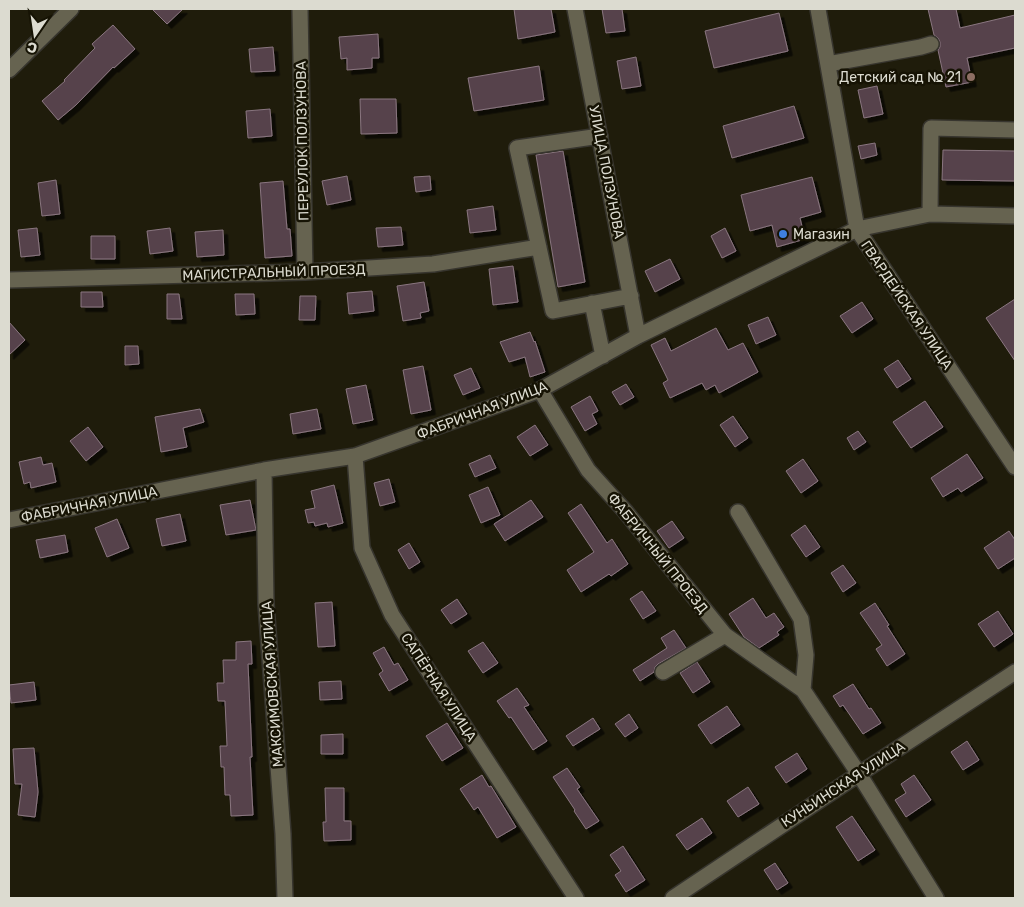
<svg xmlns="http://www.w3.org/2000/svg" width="1024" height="907" viewBox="0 0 1024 907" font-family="Rubik,sans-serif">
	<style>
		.building { fill: #56434c; stroke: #8a7680; filter: url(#shadow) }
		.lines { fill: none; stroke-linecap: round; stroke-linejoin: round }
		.minor-casing { stroke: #37352e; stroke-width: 18 }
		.minor { stroke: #666350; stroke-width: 15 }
		.education-dot { fill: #8d6e63; stroke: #161304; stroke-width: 2 }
		.shop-dot { fill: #3f7fe0; stroke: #161304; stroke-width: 2 }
		.labels { text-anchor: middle; stroke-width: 5; stroke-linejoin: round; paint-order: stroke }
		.poi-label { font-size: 14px; fill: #dcdbd0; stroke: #161304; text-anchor: end }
		.street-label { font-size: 14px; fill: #dcdbd0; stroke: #161304 }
	</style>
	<defs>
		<filter id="shadow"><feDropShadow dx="4.5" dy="4.5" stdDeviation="0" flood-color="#0009"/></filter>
	</defs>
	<rect width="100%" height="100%" fill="#1f1c0b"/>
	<path class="building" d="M152,9H183L167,24Z
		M514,9H551L555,32L518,39Z
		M602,9H622L625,31L606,33Z
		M928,9H956L960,28L1015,15V48L967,58L972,82L946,87L938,50L940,47V42L938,38L934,35Z
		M779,13L788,51L714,68L705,31Z
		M113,25L135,49L114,68L113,67L76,105L58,120L42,101L65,81L64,80L95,48L92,44Z
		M378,34L379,58H372V68L347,70V58L341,59L339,37Z
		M273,47L275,71L251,72L249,49Z
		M636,57L641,86L622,89L617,61Z
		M539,66L544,100L474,111L468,78Z
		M877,86L883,114L864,118L858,90Z
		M360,99H396L397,133L361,134Z
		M794,106L804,138L732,158L723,126Z
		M270,109L272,136L248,138L246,111Z
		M875,143L877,155L861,159L858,146Z
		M943,150L1015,151V181L942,180Z
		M563,151L585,282L558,287L536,155Z
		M347,176L351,200L327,205L322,181Z
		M430,176L431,190L416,192L414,177Z
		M812,177L821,212L800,218L805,239L777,247L772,225L750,231L741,195Z
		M56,180L60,214L42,216L38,183Z
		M283,181L287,229H290L292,256L265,258L260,183Z
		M493,206L496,230L470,233L467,210Z
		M401,227L403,245L378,247L376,228Z
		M37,228L40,255L21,257L18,230Z
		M170,228L173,251L150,254L147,231Z
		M725,228L736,251L722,258L711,236Z
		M223,230L224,255L197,257L195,232Z
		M91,236H115V259H91Z
		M670,259L680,279L655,292L645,271Z
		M513,266L518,302L493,305L489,269Z
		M424,282L429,311L420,313L421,318L403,321L397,286Z
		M372,291L374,311L349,314L347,293Z
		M81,292H102L103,307H81Z
		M167,294H179L182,319H167Z
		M235,294H254L255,314L236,315Z
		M300,296H316L315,320H299Z
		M1015,299V361L986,318Z
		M862,302L873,319L852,333L840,316Z
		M768,317L776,335L756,344L748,325Z
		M9,322L25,340L9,355Z
		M716,328L728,350L743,343L758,372L719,393L715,385L706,390L702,383L670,398L663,383L668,380L651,345L665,338L671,351Z
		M530,332L534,342L535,341L545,372L530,377L525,357L509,362L500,342Z
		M125,346H138L139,364L125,365Z
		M898,360L911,379L897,388L884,369Z
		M423,366L431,410L411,414L403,370Z
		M471,368L480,388L463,395L454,375Z
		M626,384L634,397L620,405L612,392Z
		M366,385L373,420L353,424L346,389Z
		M590,396L598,411L592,414L597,424L585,431L571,407Z
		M925,401L943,427L911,448L893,422Z
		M200,409L204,422L183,428L187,447L161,452L155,417Z
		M317,409L321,429L293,434L290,414Z
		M733,416L748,438L735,447L720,425Z
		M535,425L548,445L530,456L517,437Z
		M88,427L103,447L86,461L70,441Z
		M858,431L866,442L854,450L847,438Z
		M967,454L983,478L961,492L958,488L943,497L931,478Z
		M490,455L496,468L475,477L469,464Z
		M41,457L43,465L52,463L56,482L31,488L30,482L24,484L19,462Z
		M803,459L818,481L801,493L786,471Z
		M389,479L395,502L380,506L374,483Z
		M334,485L343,523L328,527L327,523L315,526L314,522L308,523L305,510L315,508L311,491Z
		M488,487L500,515L481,523L469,495Z
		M250,500L256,530L226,535L220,505Z
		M531,500L543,517L505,541L494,524Z
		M581,504L607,543L612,539L628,564L611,576L609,574L581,592L567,570L594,552L568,513Z
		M180,514L186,541L162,546L156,519Z
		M117,519L129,548L107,557L95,528Z
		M672,521L684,538L669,548L657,531Z
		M805,525L820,547L806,557L791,535Z
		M1009,531L1015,540V558L998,569L984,548Z
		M65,535L68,552L40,558L36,540Z
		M409,543L420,562L409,569L398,550Z
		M843,565L856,583L843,592L831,573Z
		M642,591L656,611L643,619L630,599Z
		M753,598L766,618L774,613L784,627L777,632L779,635L759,648L744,637L729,614Z
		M457,599L467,614L451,624L441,610Z
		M332,602L335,646L318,647L315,603Z
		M875,603L889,625L887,626L905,654L887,666L876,649L882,645L860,613Z
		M998,611L1013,634L994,647L978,624Z
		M674,630L686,648L658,664L655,667L654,672L640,681L633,670L667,648L661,638Z
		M251,641L252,664H248L252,757H250L253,815L231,816L230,795H225L224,767H221L220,746H227L225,701H218L217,683H224L223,660H236V642Z
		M483,642L498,663L483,673L468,651Z
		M384,647L394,665L398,663L408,680L389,691L379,674L383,671L373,653Z
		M697,662L710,682L693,693L680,673Z
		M341,681L342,699L320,700L319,682Z
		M34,682L36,700L11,703L9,685Z
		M853,684L869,709L871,708L881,723L863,734L843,705L840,707L833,696Z
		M517,688L529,705L524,707L547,741L533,750L511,717L509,718L497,701Z
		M727,706L740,725L711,744L698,725Z
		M629,714L638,728L625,737L615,724Z
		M593,718L600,729L573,746L566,736Z
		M447,723L463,748L442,761L426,736Z
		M343,734V754H321V735Z
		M967,741L979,760L963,770L951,752Z
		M34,748L38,792L35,817L18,815L22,784H15L13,749Z
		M797,753L807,769L786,783L775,767Z
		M567,768L580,787L577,789L599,821L586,829L574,811L575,810L553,777Z
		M482,775L489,787L491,786L516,827L497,838L478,807L474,810L460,789Z
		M914,775L931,800L906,817L895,800L906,793L901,784Z
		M748,787L759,804L738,817L727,801Z
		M325,788H344V821H351V840L324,841L323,822H326Z
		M852,816L875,850L858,861L836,827Z
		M702,818L712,833L687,850L676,835Z
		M623,846L645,880L626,892L615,875L621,871L610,855Z
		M775,863L788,883L777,890L764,870Z"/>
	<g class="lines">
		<defs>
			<path id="minor" d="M300,9L305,272
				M575,9L638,336
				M818,9L857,229L1015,467
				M828,64L921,47L931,44
				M9,70L71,9
				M600,136L517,148L553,311L631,296
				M930,214L931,128L1015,130
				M9,280L305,272L433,264L539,247
				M592,303L603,356
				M540,390L588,470L625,511L725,635L803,690L859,774L936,898
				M355,456L362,548L392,615L576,898
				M264,470L266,604L283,834L285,898
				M738,512L801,619L806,655L803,690
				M9,520L264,470L355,456L540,390L638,336L857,229L930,214L1015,216
				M663,672L725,635
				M673,898L859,774L1015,672"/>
		</defs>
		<use href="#minor" class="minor-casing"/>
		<use href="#minor" class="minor"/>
	</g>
	<circle class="education-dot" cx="971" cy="77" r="5"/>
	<circle class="shop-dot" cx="783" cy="234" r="5"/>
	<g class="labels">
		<g class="poi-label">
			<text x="961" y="82">Детский сад № 21</text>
			<text x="793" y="239" text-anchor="start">Магазин</text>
		</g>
		<g class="street-label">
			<text transform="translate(302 141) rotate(-91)" y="5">ПЕРЕУЛОК ПОЛЗУНОВА</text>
			<text transform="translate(607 172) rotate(79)" y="5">УЛИЦА ПОЛЗУНОВА</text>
			<text transform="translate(274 272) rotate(-2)" y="5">МАГИСТРАЛЬНЫЙ ПРОЕЗД</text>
			<text transform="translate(907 305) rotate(56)" y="5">ГВАРДЕЙСКАЯ УЛИЦА</text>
			<text transform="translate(482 410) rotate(-21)" y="5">ФАБРИЧНАЯ УЛИЦА</text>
			<text transform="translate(89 504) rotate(-11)" y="5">ФАБРИЧНАЯ УЛИЦА</text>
			<text transform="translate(658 553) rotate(51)" y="5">ФАБРИЧНЫЙ ПРОЕЗД</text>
			<text transform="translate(272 684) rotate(-94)" y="5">МАКСИМОВСКАЯ УЛИЦА</text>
			<text transform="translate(439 687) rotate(57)" y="5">САПЁРНАЯ УЛИЦА</text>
			<text transform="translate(843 784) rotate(-33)" y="5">КУНЬИНСКАЯ УЛИЦА</text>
		</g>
	</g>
	<rect width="1024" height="907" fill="none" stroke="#dcdbd0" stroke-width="20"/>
	<g transform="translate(35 35) rotate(193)" stroke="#161304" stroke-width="4" paint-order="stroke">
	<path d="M0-4L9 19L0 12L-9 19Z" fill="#dcdbd0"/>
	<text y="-8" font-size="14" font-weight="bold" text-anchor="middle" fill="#dcdbd0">С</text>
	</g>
</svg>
